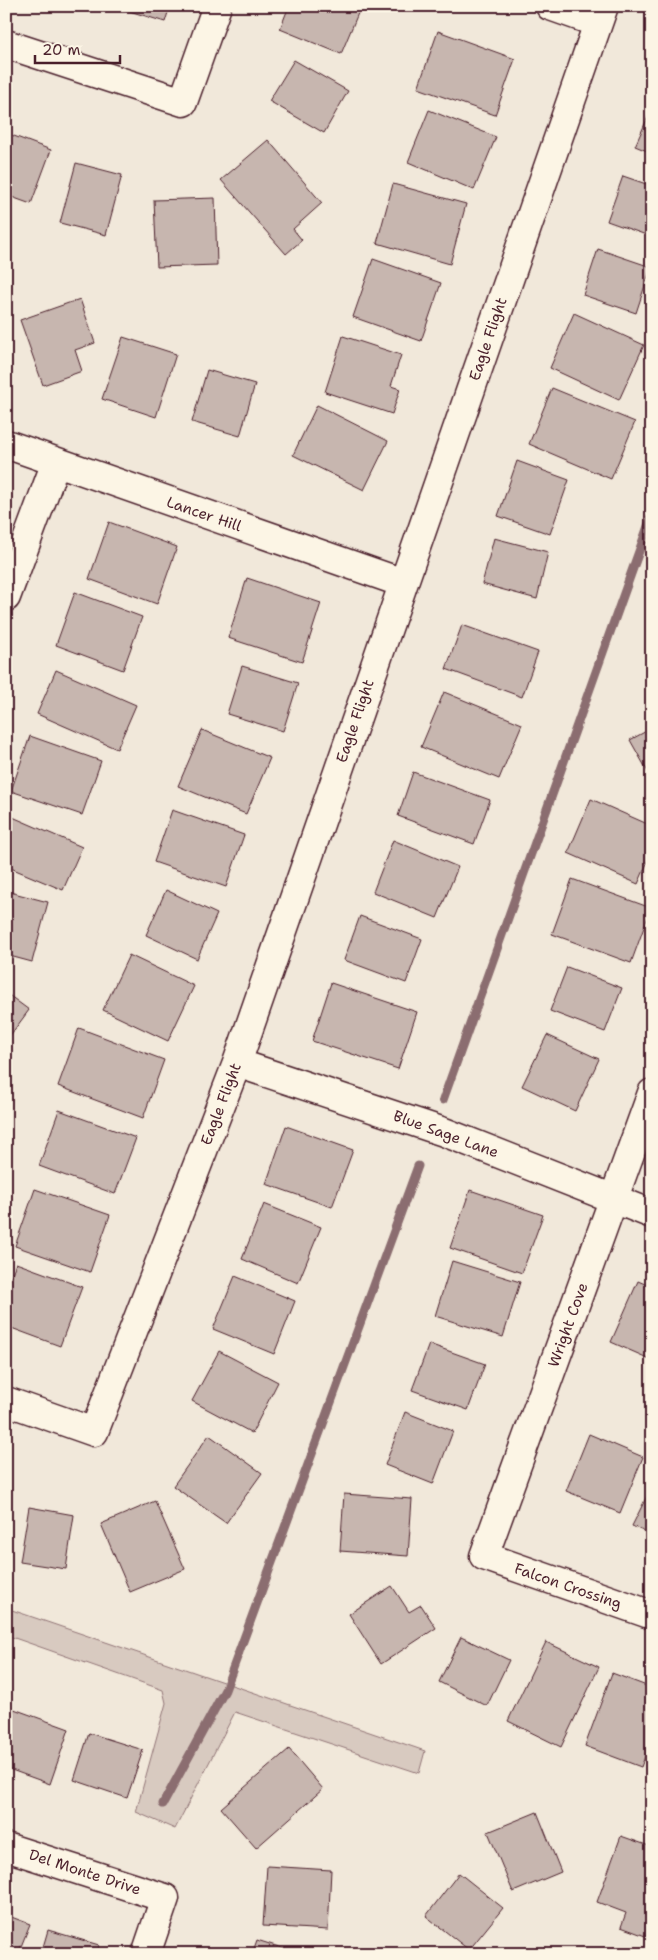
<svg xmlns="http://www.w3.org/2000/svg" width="658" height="1960" viewBox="0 0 658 1960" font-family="'Shantell Sans',sans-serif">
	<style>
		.green { fill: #d8cac0; stroke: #917476 }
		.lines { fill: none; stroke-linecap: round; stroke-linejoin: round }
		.stream { stroke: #8b6d6f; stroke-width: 9 }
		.building { fill: #c7b6af; stroke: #4a1f2b }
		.minor-casing { stroke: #4a1f2b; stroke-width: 31 }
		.minor { stroke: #fcf5e5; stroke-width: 28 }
		.labels { text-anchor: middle; stroke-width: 4; stroke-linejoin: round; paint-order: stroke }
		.street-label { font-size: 15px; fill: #4a1f2b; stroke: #fcf5e5 }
	</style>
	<rect width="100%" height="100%" fill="#f1e8da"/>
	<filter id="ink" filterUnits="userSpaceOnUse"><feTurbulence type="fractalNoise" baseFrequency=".02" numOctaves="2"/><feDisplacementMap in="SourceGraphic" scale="10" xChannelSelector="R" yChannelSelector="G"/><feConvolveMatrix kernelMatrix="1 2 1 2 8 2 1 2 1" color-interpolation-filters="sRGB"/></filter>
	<g filter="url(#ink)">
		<path class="green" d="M6,1608L425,1751L419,1773L235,1712L175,1829L136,1812L166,1703L163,1690L6,1635Z"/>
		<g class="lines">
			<path class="stream" d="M443,1100L652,515
				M163,1804L225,1690L418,1166"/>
		</g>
		<path class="building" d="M113,6H170L165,22Z
			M289,6H361L341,54L280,29Z
			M438,31L515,59L495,115L418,88Z
			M294,60L348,91L324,133L269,101Z
			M652,108V153L635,146Z
			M429,110L496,137L474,190L408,162Z
			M6,133L51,150L31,204L6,195Z
			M268,140L322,203L293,229L302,240L286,254L221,180Z
			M76,163L122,175L106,235L60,223Z
			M623,176L652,186V237L607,221Z
			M393,184L466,204L450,264L377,243Z
			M215,198L217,265L157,267L154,200Z
			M598,249L651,267L636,313L583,295Z
			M373,259L441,283L421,341L353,317Z
			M80,299L95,343L75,350L82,371L43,385L20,320Z
			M574,313L644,345L619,400L550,368Z
			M343,336L401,355L391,386L400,389L392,414L325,392Z
			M123,337L176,354L156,417L102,399Z
			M207,370L255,384L240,436L192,422Z
			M552,388L635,422L611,479L529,444Z
			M317,405L388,441L364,490L293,455Z
			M517,461L569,480L550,534L498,516Z
			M109,522L177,547L157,604L89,579Z
			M494,538L548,552L537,599L482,584Z
			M247,578L321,603L302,662L228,638Z
			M75,592L142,617L123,670L56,645Z
			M462,625L538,652L522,697L446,669Z
			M242,666L298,683L283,731L227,714Z
			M56,670L136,705L117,749L37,714Z
			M444,692L522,724L499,779L421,747Z
			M652,728V779L630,740Z
			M202,730L270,758L246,814L178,786Z
			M30,736L101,761L82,815L11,791Z
			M413,772L490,800L474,844L398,816Z
			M591,799L652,826V852L638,884L568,853Z
			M172,810L244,835L226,887L154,862Z
			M8,815L82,847L63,890L6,866Z
			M393,840L458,867L437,918L373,892Z
			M572,879L651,908L631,963L552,934Z
			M166,890L217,914L197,959L146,935Z
			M6,891L48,902L32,962L6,955Z
			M360,916L422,939L406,983L344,960Z
			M129,955L194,986L168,1041L103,1010Z
			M567,967L622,988L605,1032L550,1011Z
			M331,983L417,1012L398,1069L312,1041Z
			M6,993L29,1010L6,1041Z
			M79,1028L164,1060L143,1118L58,1086Z
			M547,1035L599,1059L575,1111L522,1086Z
			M59,1110L136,1138L115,1194L39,1166Z
			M286,1126L353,1150L332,1207L266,1184Z
			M35,1189L110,1215L90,1272L15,1246Z
			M470,1190L543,1215L522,1273L450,1248Z
			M264,1204L321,1227L298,1283L242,1259Z
			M452,1261L520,1282L503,1337L435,1316Z
			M16,1263L82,1287L60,1346L6,1326V1290Z
			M235,1276L295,1301L274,1354L213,1329Z
			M638,1281L652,1287V1360L611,1342Z
			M429,1344L485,1364L468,1410L412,1390Z
			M219,1351L278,1382L252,1433L192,1401Z
			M405,1412L453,1431L433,1484L385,1465Z
			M589,1434L643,1457L620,1513L566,1491Z
			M209,1435L262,1473L226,1523L173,1486Z
			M652,1486V1535L632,1526Z
			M344,1494L412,1499L408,1556L340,1551Z
			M155,1501L185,1569L130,1592L101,1524Z
			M29,1507L74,1515L66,1569L20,1562Z
			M392,1586L409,1612L421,1605L436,1628L381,1664L349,1614Z
			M461,1637L509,1660L487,1706L439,1682Z
			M546,1642L599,1667L561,1747L508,1721Z
			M612,1673L652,1688V1738L641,1767L585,1746Z
			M14,1709L69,1729L50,1784L6,1768V1731Z
			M89,1733L143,1750L127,1798L74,1780Z
			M289,1749L323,1789L256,1848L221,1808Z
			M537,1812L561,1872L513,1892L488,1832Z
			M621,1836L652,1847V1927L648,1937L621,1927L626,1913L597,1902Z
			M267,1866L331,1870L328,1930L263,1926Z
			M459,1873L503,1908L469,1950L426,1916Z
			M6,1915L30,1924L18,1954H6Z
			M48,1930L99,1945L97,1954H41Z
			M257,1940L301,1954H252Z"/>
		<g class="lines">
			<defs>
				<path id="minor" d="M550,6L598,23
					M6,44L183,102L217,6
					M6,444L403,583
					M6,597L56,462
					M237,1063L444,1132L652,1214
					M652,1093L484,1556L652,1615
					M6,1401L94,1432L237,1063L604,6
					M6,1847L165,1898L146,1954"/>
			</defs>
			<use href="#minor" class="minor-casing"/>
			<use href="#minor" class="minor"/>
		</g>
	</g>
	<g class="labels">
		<g class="street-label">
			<text transform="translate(488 339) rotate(-71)" y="5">Eagle Flight</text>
			<text transform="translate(204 514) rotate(19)" y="5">Lancer Hill</text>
			<text transform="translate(355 721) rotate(-71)" y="5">Eagle Flight</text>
			<text transform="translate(221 1104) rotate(-69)" y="5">Eagle Flight</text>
			<text transform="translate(446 1134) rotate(20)" y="5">Blue Sage Lane</text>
			<text transform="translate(568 1325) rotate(-70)" y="5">Wright Cove</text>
			<text transform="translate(568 1586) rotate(19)" y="5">Falcon Crossing</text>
			<text transform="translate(85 1872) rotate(18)" y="5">Del Monte Drive</text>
		</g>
	</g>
	<rect width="658" height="1960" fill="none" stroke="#fcf5e5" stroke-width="25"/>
	<rect x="12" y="12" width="633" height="1935" fill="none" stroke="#4a1f2b" stroke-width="2" filter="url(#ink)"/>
	<path d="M35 55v8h85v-8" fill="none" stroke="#4a1f2b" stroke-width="2.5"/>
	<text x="42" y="55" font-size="15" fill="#4a1f2b" stroke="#fcf5e5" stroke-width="4" paint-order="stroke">20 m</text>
</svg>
